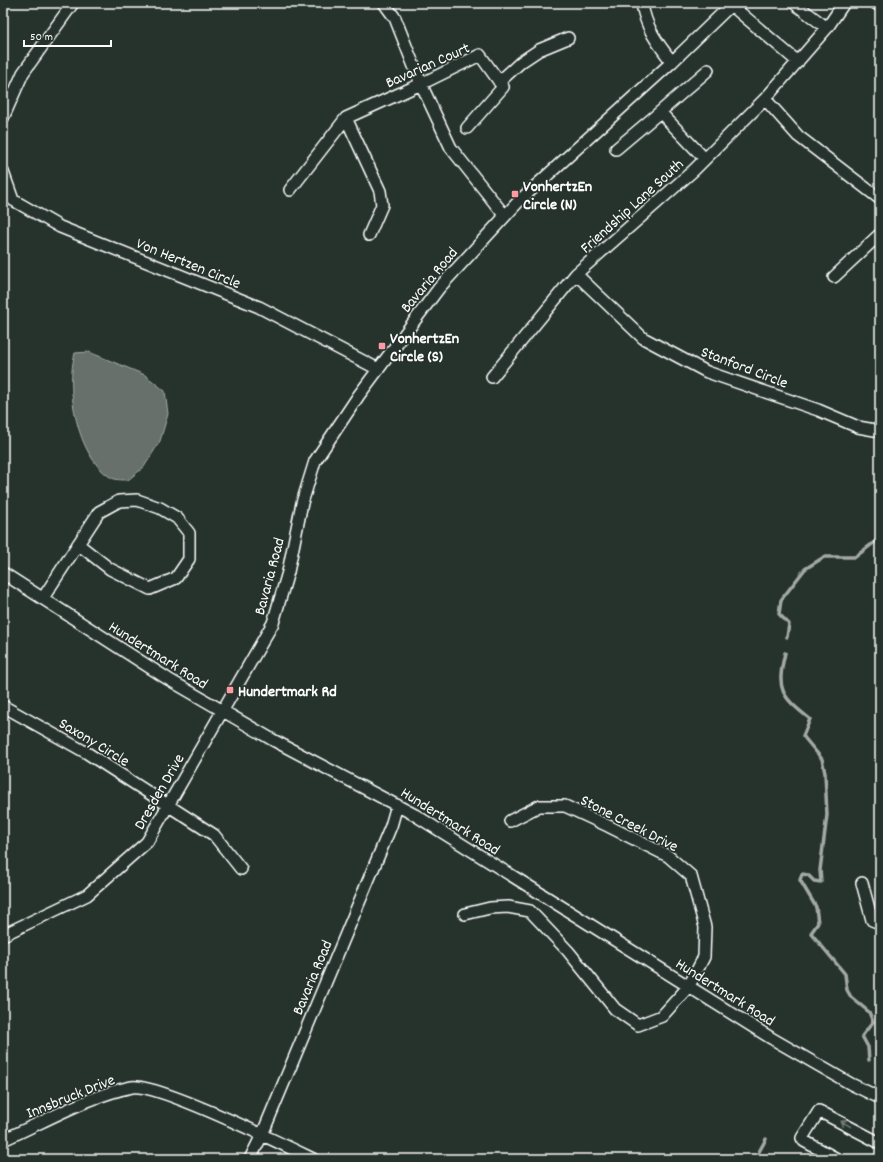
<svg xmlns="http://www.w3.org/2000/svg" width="883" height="1162" viewBox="0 0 883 1162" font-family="Dekko,sans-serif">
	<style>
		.water { fill: #67706c; stroke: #a4a9a7 }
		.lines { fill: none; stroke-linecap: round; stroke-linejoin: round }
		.stream { stroke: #a4a9a7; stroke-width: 3.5 }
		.minor-casing { stroke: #fff; stroke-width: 14 }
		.minor { stroke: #26332d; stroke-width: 11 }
		.oneway { stroke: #727a76 }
		.poi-dot { fill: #ff9aa2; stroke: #26332d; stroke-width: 1.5 }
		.labels { text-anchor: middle; stroke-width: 3.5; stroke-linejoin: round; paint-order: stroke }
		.street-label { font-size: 16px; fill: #fff; stroke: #26332d }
		.poi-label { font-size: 16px; font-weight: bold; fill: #fff; stroke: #26332d; text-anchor: start }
	</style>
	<rect width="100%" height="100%" fill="#26332d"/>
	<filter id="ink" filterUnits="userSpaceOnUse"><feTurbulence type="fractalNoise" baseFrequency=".025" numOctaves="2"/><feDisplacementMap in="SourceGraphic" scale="8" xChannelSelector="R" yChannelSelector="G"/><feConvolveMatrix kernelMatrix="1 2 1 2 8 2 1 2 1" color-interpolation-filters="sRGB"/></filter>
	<g filter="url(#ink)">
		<path class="water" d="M89,352L145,375L165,391L168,414L160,441L144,467L128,480C122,480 114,480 110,477C77,456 65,388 75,353Z"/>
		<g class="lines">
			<path class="stream" d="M787,637L789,624L779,614L781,600L805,569L824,557H855L880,538
				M785,653C776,690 781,696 810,719L803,736L822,759L825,773L827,815L820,870L821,882L814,881L808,875L802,874L800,880L816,907L818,923L811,933L845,974L847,990L851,997L869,1012L873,1022L862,1036L868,1047L869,1060
				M755,1159L766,1139"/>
			<defs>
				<path id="minor" d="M384,3L395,18L421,84L451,148L505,216
					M642,3C645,27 658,44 672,62
					M794,3L827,28
					M875,3L880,6
					M731,5L798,62
					M499,82L521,62L539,50L568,38
					M765,99L798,136L880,199
					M660,112L708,70
					M3,118L23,73L73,3
					M346,118L380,191L382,205L369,235
					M616,149L660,112L705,159
					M3,172L13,200L60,227L259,307L378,369
					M290,190L346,118L421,84L480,55L503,87L467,128
					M576,274L643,338L707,372L818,410L858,427L880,431
					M834,277L880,234
					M492,377L576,274L694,170L765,99L827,28L844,3
					M3,573L168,679L273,740L415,815L771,1038L851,1084L880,1098
					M43,598L99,512L119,501L137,500L160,508L177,518L189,533V559L176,578L150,589L110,569L78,544
					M3,706L87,753L214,835L241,869
					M862,883L872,920L880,923
					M465,914L490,908L508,907L530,911L568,951L615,1009L638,1025L662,1016L689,986L704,957L705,927L691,876L668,856L608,826L565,806H539L510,821
					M3,935L87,895L147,842L273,623L288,572L302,503L315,461L359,395L439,288L519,201L672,62L733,3
					M3,1140C42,1123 90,1095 132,1087C157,1083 284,1145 313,1159
					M250,1159L262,1135L391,826L397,805
					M837,1159L804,1141L802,1138L819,1111L880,1143"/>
			</defs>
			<use href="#minor" class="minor-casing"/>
			<use href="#minor" class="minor"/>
		</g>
		<defs><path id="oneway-shaft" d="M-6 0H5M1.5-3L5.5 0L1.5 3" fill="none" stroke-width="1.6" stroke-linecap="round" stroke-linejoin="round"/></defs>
		<use class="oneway" href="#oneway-shaft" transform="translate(846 1124) rotate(-151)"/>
	</g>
	<g class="poi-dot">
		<rect x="511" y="190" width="8" height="8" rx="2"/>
		<rect x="378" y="342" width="8" height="8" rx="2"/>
		<rect x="226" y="686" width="8" height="8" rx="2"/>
	</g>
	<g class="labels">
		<g class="street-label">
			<text transform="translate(427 64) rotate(-24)" y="6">Bavarian Court</text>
			<text transform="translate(631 205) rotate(-42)" y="6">Friendship Lane South</text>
			<text transform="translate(189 262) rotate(22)" y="6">Von Hertzen Circle</text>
			<text transform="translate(428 279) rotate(-50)" y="6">Bavaria Road</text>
			<text transform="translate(745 366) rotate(21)" y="6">Stanford Circle</text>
			<text transform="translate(268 576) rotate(-75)" y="6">Bavaria Road</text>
			<text transform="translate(159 654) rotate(32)" y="6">Hundertmark Road</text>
			<text transform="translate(95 741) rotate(31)" y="6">Saxony Circle</text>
			<text transform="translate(158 791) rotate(-60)" y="6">Dresden Drive</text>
			<text transform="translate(451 820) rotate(32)" y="6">Hundertmark Road</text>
			<text transform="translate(630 822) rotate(27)" y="6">Stone Creek Drive</text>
			<text transform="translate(311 977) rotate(-67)" y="6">Bavaria Road</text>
			<text transform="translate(726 991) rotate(32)" y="6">Hundertmark Road</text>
			<text transform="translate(70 1095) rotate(-22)" y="6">Innsbruck Drive</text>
		</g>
		<g class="poi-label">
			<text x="523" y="191">VonhertzEn<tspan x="523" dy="18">Circle (N)</tspan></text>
			<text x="390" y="343">VonhertzEn<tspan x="390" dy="18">Circle (S)</tspan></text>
			<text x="238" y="696">Hundertmark Rd</text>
		</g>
	</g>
	<rect width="883" height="1162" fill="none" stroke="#26332d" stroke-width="16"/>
	<rect x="8" y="8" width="867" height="1146" fill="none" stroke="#fff" stroke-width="1.5" filter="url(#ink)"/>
	<path d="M24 40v6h87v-6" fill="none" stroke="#ffffff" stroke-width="2"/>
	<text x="30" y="40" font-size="12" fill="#ffffff" stroke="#26332d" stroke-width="3" paint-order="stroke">50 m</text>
</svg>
